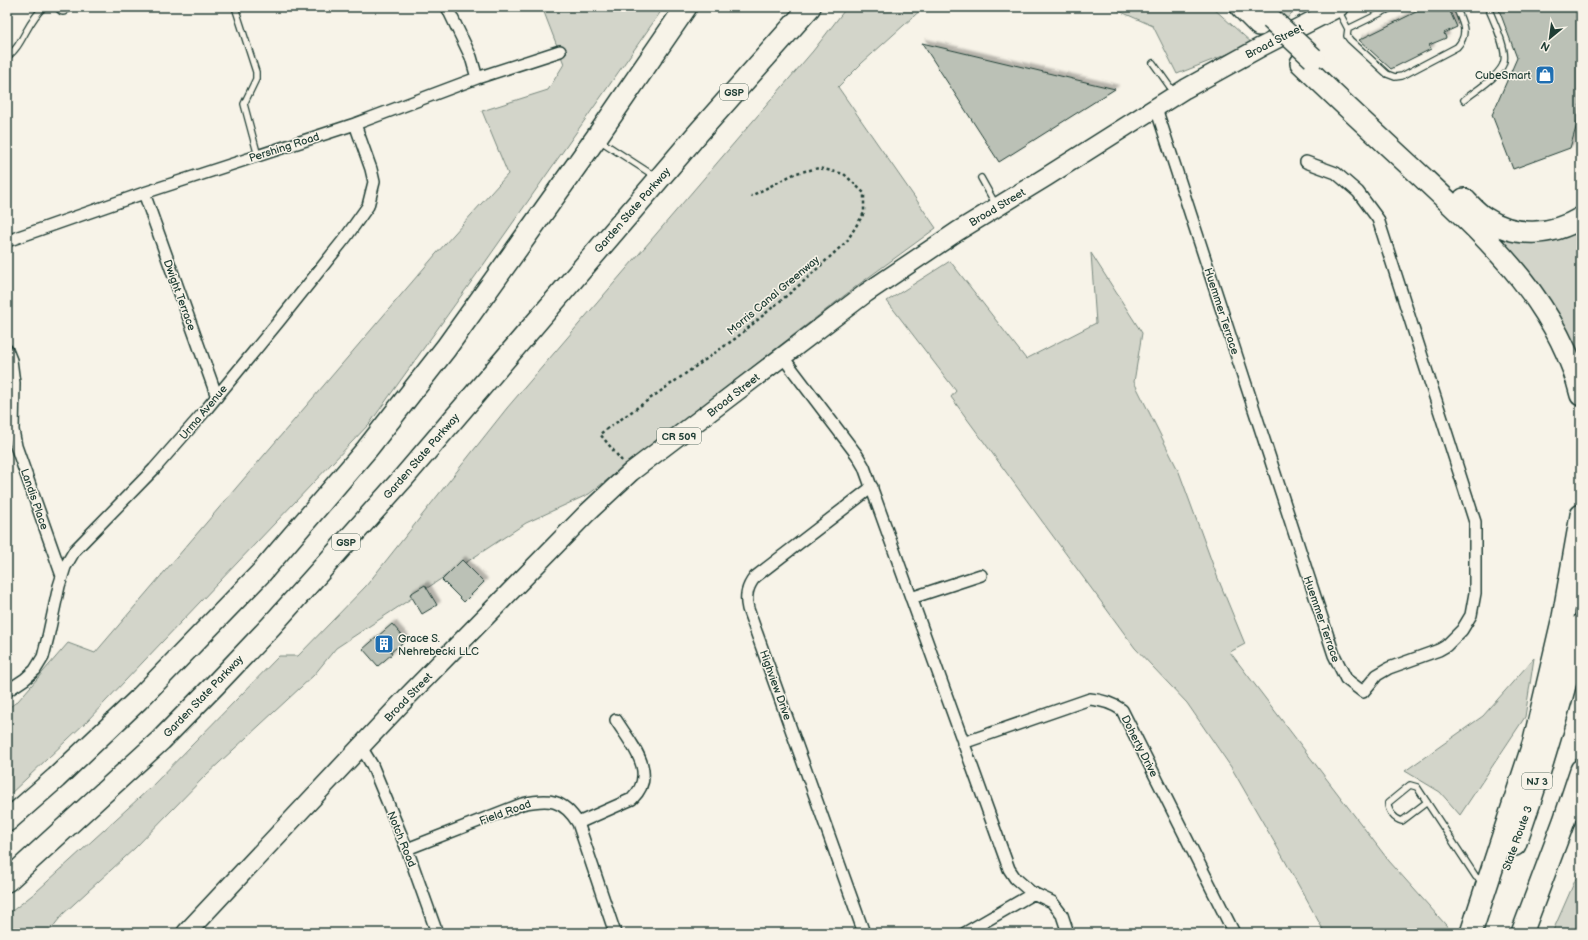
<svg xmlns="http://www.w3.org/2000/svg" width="1588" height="940" viewBox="0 0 1588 940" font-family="'Balsamiq Sans',sans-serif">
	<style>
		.green { fill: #d3d5ca; stroke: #79897f }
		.building { fill: #bbc1b6; stroke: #1f3d34; filter: url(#shadow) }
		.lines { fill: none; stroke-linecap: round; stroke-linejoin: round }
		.lane-casing { stroke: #1f3d34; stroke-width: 8 }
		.street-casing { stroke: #1f3d34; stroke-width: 14 }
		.primary-casing { stroke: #1f3d34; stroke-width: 21 }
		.highway-casing { stroke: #1f3d34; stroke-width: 24 }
		.path { stroke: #1f3d34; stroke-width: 2.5; stroke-dasharray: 3 3; stroke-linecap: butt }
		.lane { stroke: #f7f3e8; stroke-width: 5.5 }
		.street { stroke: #f7f3e8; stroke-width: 11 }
		.primary { stroke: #f7f3e8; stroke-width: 18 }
		.highway { stroke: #f7f3e8; stroke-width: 21 }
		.highway-bridge-casing { stroke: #1f3d34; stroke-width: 24; stroke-linecap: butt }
		.highway-bridge { stroke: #f7f3e8; stroke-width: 21 }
		.labels { text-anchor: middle; stroke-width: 3; stroke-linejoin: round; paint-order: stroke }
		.shield { fill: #f7f3e8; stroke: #60746a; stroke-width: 1 }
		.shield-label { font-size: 10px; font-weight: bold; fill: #1f3d34 }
		.street-label { font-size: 11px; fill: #1f3d34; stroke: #f7f3e8 }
		.poi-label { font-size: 11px; fill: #1f3d34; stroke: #f7f3e8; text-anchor: end }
	</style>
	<defs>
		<filter id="shadow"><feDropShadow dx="3.5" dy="-3.5" stdDeviation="1" flood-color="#0004"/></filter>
	</defs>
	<rect width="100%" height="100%" fill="#f7f3e8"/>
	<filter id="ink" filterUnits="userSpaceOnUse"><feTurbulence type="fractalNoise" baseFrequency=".025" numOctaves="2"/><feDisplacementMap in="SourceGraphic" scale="8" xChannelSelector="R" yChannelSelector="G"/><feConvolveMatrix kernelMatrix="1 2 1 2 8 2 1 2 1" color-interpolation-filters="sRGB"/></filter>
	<g filter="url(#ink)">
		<path class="green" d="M542,7H664L484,264L370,423L87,721L7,797V709L18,701L68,643L95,653L436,254L508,174L482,111L548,90L564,64Z
			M847,7H924L862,63L838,87L936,228L858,285L589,494L526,523L336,648L314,675L206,775L135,848L63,914L48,933H7V915L36,892L150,788L279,656H298L366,586L507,408L813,51Z
			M1110,7H1212L1253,44L1177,74L1153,26Z
			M1266,7H1297L1283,23Z
			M1581,226V374L1490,227Z
			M1091,253L1142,333L1134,382L1179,472L1217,576L1245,644L1230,652L1389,861L1453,933H1325L1284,859L1231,767L1187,703L1135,648L951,397L956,391L887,301L950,261L1026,359L1096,323Z
			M1534,658L1525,717L1460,815L1440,792L1405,771L1483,716Z
			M1581,866V933H1552L1581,867Z"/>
		<path class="building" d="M1430,7H1448L1457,27L1444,33L1446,38L1429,45L1431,49L1391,69L1359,40L1416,12Z
			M1498,7H1581V92L1577,124L1570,148L1513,169L1492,115L1517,58Z
			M922,43L1115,89L999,162Z
			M462,560L484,582L464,602L442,580Z
			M425,585L437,605L422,614L410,594Z
			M392,624L406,640L391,652L392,654L378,666L363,649Z"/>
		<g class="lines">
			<defs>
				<path id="lane" d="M235,7L256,72V79L244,104L258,156
					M294,8L297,7
					M1338,10L1348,29L1393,7
					M1348,29L1347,36L1350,40L1387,74L1395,77L1402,76L1457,47C1470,33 1462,22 1456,7
					M7,57C23,46 27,21 44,7
					M1153,63L1175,94
					M1464,100C1475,91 1502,75 1504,61C1507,48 1493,20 1488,7
					M599,140L656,177
					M981,178L996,205
					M1427,802L1402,821C1394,819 1388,811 1388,803L1410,785L1417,787L1476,877L1484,881"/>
				<path id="street" d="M61,7L63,9
					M447,7L471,57L477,78
					M1156,108L1334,655L1346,679L1363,692L1377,675L1389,668L1439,650L1446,646L1462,630L1471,615L1475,593V522L1378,219L1358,192L1336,173L1306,162
					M144,193L217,397
					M7,241L144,193L355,124L477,78L560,51
					M7,350L11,360L14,383L13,430L16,446L62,576
					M782,356L857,455L864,467L1009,869L1015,878L1031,892L1052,902L1062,915L1068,933
					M911,598L981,575
					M7,691L25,679L35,670L43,657L48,637L59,586L65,567L75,550L154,469L205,411L279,321L346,237L368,206L374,182L371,169L355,124
					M963,743L1090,699C1102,700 1112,703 1122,710L1234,933
					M361,747L372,765L407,849L437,933
					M578,823L632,799C659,773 631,744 616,720
					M407,849L522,804C549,798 563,799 578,823L615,933
					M864,933L748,609C745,596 747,587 755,577L872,487
					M965,933L1034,893"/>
				<path id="primary" d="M186,933L409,695L587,513L631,472L866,293L958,231L1046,177L1185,89L1261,47L1339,7"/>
				<path id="highway" d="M1241,7L1259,25
					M1301,63C1340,101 1380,138 1420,175C1487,238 1558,302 1581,395
					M1464,199C1471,206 1477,213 1485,218C1515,238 1551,236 1581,218
					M7,821L56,778L138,700L261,573L367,449L446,348L596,138L686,7
					M1515,845C1541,773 1562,700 1581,625
					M7,881L161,740L215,685L271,626L405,476L699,132L810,7
					M1471,933L1534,741L1563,617L1581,515
					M1522,933L1564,821L1581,770"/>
			</defs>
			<use href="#lane" class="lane-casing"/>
			<use href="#street" class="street-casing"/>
			<use href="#primary" class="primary-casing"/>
			<use href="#highway" class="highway-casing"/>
			<path class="path" d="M622,461L600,434L736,338L803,282L847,241L864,213V193L844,174L819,168L796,173L751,196"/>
			<use href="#lane" class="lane"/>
			<use href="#street" class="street"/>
			<use href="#primary" class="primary"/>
			<use href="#highway" class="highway"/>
			<defs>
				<path id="highway-bridge" d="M1271,19L1313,58"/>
			</defs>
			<use href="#highway-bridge" class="highway-bridge-casing"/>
			<use href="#highway-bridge" class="highway-bridge"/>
		</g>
	</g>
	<defs>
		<symbol id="shop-square" viewBox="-11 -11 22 22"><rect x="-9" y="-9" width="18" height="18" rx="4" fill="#1f6fb2" stroke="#f7f3e8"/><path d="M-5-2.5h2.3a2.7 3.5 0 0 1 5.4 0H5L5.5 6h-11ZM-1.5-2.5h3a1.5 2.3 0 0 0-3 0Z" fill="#fff"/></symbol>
		<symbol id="building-square" viewBox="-11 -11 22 22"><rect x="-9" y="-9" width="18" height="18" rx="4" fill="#1f6fb2" stroke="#f7f3e8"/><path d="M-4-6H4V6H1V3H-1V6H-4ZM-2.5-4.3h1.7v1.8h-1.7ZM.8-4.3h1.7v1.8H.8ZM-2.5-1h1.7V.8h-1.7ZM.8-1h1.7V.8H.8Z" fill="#fff"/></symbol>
	</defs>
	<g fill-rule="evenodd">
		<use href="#shop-square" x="1534" y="64" width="22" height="22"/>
		<use href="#building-square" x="373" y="633" width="22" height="22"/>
	</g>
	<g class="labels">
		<g class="shield">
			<rect x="720" y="84" width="28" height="16" rx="3"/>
			<rect x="657" y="428" width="44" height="16" rx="3"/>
			<rect x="332" y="534" width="28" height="16" rx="3"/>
			<rect x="1522" y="773" width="30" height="16" rx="3"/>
		</g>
		<g class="shield-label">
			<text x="734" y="96">GSP</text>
			<text x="679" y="440">CR 509</text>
			<text x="346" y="546">GSP</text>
			<text x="1537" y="785">NJ 3</text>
		</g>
		<g class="street-label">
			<text transform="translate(1274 41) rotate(-27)" y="4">Broad Street</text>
			<text transform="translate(284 147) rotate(-18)" y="4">Pershing Road</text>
			<text transform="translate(997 207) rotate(-31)" y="4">Broad Street</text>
			<text transform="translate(632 210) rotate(-49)" y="4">Garden State Parkway</text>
			<text transform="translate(180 295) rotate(70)" y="4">Dwight Terrace</text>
			<text transform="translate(773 295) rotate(-40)" y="4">Morris Canal Greenway</text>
			<text transform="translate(1222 311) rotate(72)" y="4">Huemmer Terrace</text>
			<text transform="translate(733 395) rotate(-38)" y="4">Broad Street</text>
			<text transform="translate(203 412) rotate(-50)" y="4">Urma Avenue</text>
			<text transform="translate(421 456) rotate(-49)" y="4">Garden State Parkway</text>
			<text transform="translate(35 499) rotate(71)" y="4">Landis Place</text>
			<text transform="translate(1322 619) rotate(71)" y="4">Huemmer Terrace</text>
			<text transform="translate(776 685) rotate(70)" y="4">Highview Drive</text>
			<text transform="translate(203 696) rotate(-46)" y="4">Garden State Parkway</text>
			<text transform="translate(408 697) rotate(-46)" y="4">Broad Street</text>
			<text transform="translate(1140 746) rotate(63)" y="4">Doherty Drive</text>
			<text transform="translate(505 812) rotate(-20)" y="4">Field Road</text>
			<text transform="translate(1517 838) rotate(-70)" y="4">State Route 3</text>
			<text transform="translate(402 839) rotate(68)" y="4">Notch Road</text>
		</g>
		<g class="poi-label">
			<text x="1531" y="79">CubeSmart</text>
			<text x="398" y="642" text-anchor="start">Grace S.<tspan x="398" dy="13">Nehrebecki LLC</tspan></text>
		</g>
	</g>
	<rect width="1588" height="940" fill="none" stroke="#f7f3e8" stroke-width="24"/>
	<rect x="12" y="12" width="1564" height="916" fill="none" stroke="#1f3d34" stroke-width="1.5" filter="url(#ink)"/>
	<g transform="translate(1550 38) rotate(209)" stroke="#f7f3e8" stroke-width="3" paint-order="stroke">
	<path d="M0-3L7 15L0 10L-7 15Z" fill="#1f3d34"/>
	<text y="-6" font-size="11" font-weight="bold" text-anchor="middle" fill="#1f3d34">N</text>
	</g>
</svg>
